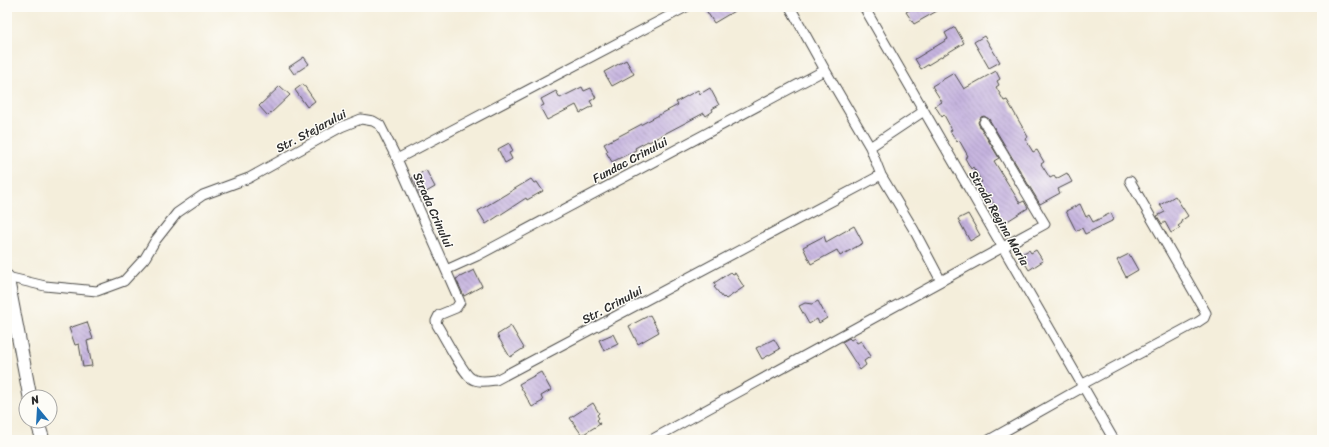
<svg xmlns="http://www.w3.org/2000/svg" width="1329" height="447" viewBox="0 0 1329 447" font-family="Sriracha,sans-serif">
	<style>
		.building { fill: url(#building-back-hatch) }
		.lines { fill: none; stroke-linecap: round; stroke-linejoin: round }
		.street-casing { stroke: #494845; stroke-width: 11 }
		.secondary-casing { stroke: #494845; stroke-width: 15 }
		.street { stroke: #fff; stroke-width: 9 }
		.secondary { stroke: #fff; stroke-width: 13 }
		.labels { text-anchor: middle; stroke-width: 3; stroke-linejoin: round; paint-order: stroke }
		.street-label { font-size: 12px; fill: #2b2b2b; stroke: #fdfcf7 }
	</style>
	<defs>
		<pattern id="building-back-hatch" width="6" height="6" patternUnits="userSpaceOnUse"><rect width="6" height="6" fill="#c5b3df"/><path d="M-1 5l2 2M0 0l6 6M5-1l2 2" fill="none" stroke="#a092b5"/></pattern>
	</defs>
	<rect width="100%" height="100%" fill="#fdfcf7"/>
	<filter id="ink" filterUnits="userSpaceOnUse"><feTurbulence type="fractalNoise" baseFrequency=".025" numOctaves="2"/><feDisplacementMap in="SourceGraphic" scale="8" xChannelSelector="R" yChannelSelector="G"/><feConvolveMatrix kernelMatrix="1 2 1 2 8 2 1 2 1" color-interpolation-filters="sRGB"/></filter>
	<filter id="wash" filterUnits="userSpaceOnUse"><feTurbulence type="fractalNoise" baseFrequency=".012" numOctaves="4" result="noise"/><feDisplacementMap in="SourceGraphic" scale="16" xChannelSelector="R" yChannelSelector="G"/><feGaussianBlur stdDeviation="0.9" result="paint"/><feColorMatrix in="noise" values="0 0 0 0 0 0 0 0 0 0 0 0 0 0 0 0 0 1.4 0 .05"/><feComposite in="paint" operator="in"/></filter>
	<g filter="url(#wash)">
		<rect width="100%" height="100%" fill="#f4eedb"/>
		<g id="blocks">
			<path class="building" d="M704,7H741L714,23Z
				M914,7H944L914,24L906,12Z
				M955,27L964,43L921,69L915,59L948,39L945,33Z
				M984,36L1000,62L989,68L974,42Z
				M304,57L309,64L294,74L289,67Z
				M626,60L634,74L612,86L604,72Z
				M996,71L1000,79L997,81L999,85L996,87L1004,101L1007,100L1011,107L1028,137L1025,139L1033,152L1037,150L1044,162L1041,164L1050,178L1054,176L1056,179L1067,173L1072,182L1058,189L1060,193L1040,204L989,119L984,116L981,117L978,122L979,125L999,158L994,161L1020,203L1024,201L1028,208L1006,222L1003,218L1001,219L988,193L986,195L983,190L979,184L982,182L973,167L971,169L965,158L968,156L959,140L957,142L952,134L950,131L952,130L944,115L942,117L935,106L942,102L932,86L954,73L964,89Z
				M303,84L315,101L307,107L295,90Z
				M280,86L290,95L268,116L259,106Z
				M582,87L584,91L591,88L596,98L590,101L593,106L580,113L576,105L547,120L540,107L544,105L541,99L556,91L560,98Z
				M710,88L719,105L712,109L713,111L706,116L704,113L649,142L648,141L635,148L636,150L612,162L606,152L608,151L604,144L678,105L676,102L698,90L700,94Z
				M509,143L513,151L509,153L512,159L505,163L498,149Z
				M426,170L435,187L421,195L412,178Z
				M531,179L534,183L537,182L543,191L527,200L526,198L486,224L478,211Z
				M1175,196L1188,216L1181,221L1182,223L1178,226L1180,228L1171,233L1165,222L1162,224L1157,216L1165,212L1160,205Z
				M1080,204L1086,217L1089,215L1093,222L1111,213L1114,220L1085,234L1082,228L1076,231L1066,211Z
				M968,214L980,235L970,241L958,219Z
				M854,226L863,243L840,256L837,250L811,264L803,247L824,236L826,242Z
				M1029,250L1031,253L1036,250L1043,261L1029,270L1020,255Z
				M1129,254L1138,270L1126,277L1117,260Z
				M474,270L482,286L464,296L456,279Z
				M731,272L733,274L735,273L744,287L726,299L724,297L723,298L714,287L716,286L714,283Z
				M818,301L827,318L819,323L817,319L809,324L799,306L805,303L812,304Z
				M650,315L659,332L638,344L629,326Z
				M87,322L93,339L87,341L92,366L83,367L79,344L75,345L69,328Z
				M511,326L524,348L510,357L497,335Z
				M613,334L618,344L604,351L599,340Z
				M849,338L851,340L854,338L857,343L861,341L871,356L864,361L866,365L860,370L842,342Z
				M774,339L780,349L762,359L756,348Z
				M541,372L551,390L541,396L543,401L532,407L519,384Z
				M593,403L599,413L597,415L599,418L597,420L600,424L582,435L570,418Z"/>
		</g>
	</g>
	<g filter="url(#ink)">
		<use href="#blocks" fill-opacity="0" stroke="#494845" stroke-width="1"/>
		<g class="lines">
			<defs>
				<path id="street" d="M790,7L825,70L870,147L881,175L914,230L941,281
					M864,7L1114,440
					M870,147L924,111
					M397,159L460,302L456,308L439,315L436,321L437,325C444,336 463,373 471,378C478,383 488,381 496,380L881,175
					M446,270L477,256L825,70
					M7,277L45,286L97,291L124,281L145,258L155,241L177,213L203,195L249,178L341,127L361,119L373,121L380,125L397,159L686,7
					M1081,385L1198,322L1204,318L1206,313L1130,181
					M651,440L1045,224L984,122
					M989,440L1083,387"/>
				<path id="secondary" d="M7,277L30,397
					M37,421L43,440"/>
			</defs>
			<use href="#street" class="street-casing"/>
			<use href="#secondary" class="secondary-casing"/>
			<use href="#street" class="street"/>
			<use href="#secondary" class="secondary"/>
		</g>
	</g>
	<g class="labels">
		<g class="street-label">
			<text transform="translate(311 131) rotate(-28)" y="4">Str. Stejarului</text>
			<text transform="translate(630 160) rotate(-28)" y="4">Fundac Crinului</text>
			<text transform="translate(433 210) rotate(66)" y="4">Strada Crinului</text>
			<text transform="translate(999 218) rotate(60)" y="4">Strada Regina Maria</text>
			<text transform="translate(612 305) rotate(-28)" y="4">Str. Crinului</text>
		</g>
	</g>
	<rect width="1329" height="447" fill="none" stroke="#fdfcf7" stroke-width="24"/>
	<g transform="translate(38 409) rotate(342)"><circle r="19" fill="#fdfcf7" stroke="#a9a8a5"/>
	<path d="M0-3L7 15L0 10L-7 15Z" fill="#1f6fb2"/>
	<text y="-6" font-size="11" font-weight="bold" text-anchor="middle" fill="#2b2b2b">N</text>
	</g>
</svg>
